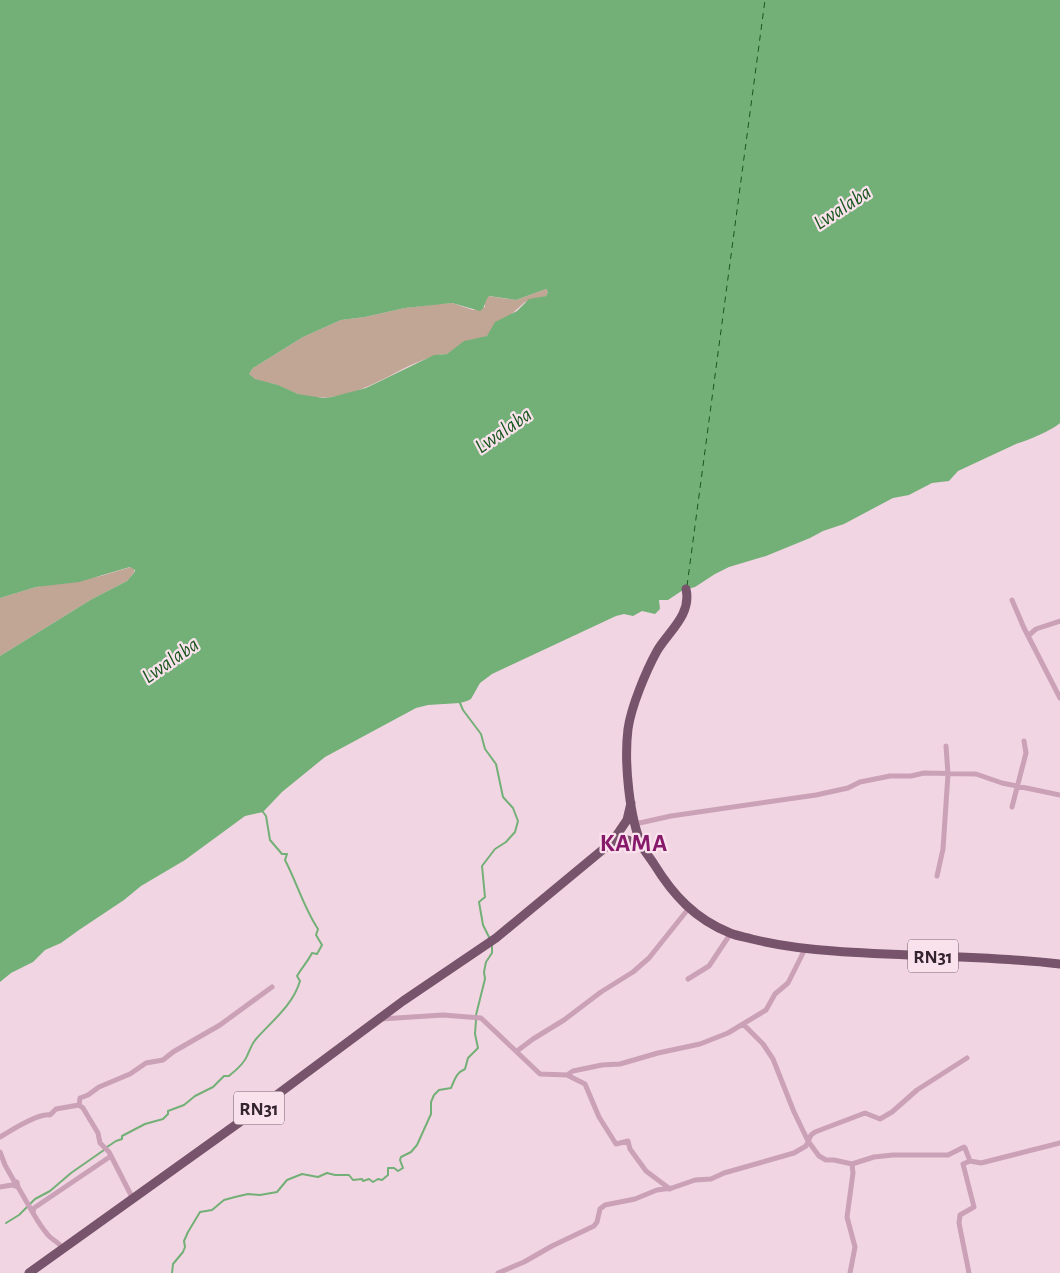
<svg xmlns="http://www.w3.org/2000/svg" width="1060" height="1273" viewBox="0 0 1060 1273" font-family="'Alegreya Sans',sans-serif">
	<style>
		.green { fill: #c1a595 }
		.water { fill: #73b077; fill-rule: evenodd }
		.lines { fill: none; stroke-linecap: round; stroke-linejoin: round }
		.stream { stroke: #73b077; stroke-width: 2 }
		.ferry { stroke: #18571d; stroke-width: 1; stroke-dasharray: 6 5; stroke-linecap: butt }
		.street { stroke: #caa1b7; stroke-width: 5 }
		.primary { stroke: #77546b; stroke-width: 9 }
		.labels { text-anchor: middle; stroke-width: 4.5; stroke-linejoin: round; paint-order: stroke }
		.shield { fill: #fae2ec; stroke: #6f5d68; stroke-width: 1 }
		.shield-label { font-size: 19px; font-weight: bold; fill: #34242f }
		.water-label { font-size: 21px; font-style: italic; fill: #18571d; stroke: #fae2ec }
		.district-label { font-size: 25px; font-weight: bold; letter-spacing: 1px; fill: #87196b; stroke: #fae2ec }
	</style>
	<rect width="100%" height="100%" fill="#f2d5e2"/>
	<path class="green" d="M546,289L548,292L546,296L525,302L487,336C481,339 475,338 470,340C460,343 455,349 447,354C434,354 424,360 411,365C376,382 339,407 298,394C292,392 286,389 280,386C271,382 255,383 249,374L253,368L303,337L341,320L365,317L405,308L438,304L452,303L473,310L485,307V301L488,296L516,300Z
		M131,567L134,569V573L127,581L92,599L0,656V598L36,587L101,576Z"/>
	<path class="water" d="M0,0H1060V423C1053,430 1026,441 1016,444L958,471L949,481L932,483L909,495L893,498L844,524L823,531L810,538L766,556L729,567L715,574L695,587L683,590L668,600H659L660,609L655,614L642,611L633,616L624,614L616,616L492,674L480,683L471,699L467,701L460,703L428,705L416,708L325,757L282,792L263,812L245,816L185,860L141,886L124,900L79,930L61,943L45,950L33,962L11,973L0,982V656L92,599L127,581L134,573L135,570L130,567L79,582L36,587L0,598ZM546,289L548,292L546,296L529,299L517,311L495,322L487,336L464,341L447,354L434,355L366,388L332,397L323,398L298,394L278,385L255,379L249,374L253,368L303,337L341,320L365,317L405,308L452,303L480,311C486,308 484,301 489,296L516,300Z"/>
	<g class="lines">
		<path class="stream" d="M460,703L463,710L481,734L485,749L496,764L503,797L513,808L518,821L515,832L506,842L495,849L482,866L485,897L479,902L483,925L490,939
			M476,1015L485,979L484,972L486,962L492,953V943
			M107,1147L116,1141L122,1139V1136L145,1124L163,1119L168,1114V1111L184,1105L195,1096L213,1087L224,1076H229C235,1071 244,1064 247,1056C250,1050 251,1045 256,1039C272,1021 293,1005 300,981L297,976C302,967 307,963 312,953L317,954L322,945L316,935L318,929C304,908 297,883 285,860L287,854H282L270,840L266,816L263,812
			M6,1223L19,1215L35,1199L50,1191L71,1173L104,1150
			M172,1273L173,1264L183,1252L185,1247L184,1241L188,1232L200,1212L212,1210L224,1200L235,1197L248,1194L260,1195L277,1192L287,1180L302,1174L318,1177L327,1173L335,1175H349L353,1180L362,1179L363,1181L369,1179L373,1182L378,1179L382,1180L388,1175V1168H394L398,1171L403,1168L400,1160L401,1157L411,1152L417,1145L431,1114V1102L434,1095L439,1090L451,1088C455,1079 456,1073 465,1069L468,1058L478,1048L475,1034L476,1020"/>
		<path class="ferry" d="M687,586L765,0"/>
		<path class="street" d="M1012,600L1024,628L1060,698
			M1028,636L1036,629L1060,621
			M1012,807L1026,753L1024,741
			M635,824L671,816L816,795L848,788L860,782L890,776H911L924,773L976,774L1002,783L1060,795
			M937,876L943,849L948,774L946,746
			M688,979L709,966L731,933
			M381,1019L443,1015L481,1018L540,1074L567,1075L573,1071L602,1065L620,1064L658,1053L700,1044L728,1033L766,1010L775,994L788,983L805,949
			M743,1024L763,1044L773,1059L794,1112L808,1141L819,1156L826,1160H834L852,1164L874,1157L893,1155H948L964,1147L965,1148L970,1161L963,1164L974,1207L960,1215L959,1223L969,1273
			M517,1051L533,1039L564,1020L601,992L633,972L649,958L689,908
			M567,1075L585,1084L599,1117L616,1144L628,1141L630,1149L646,1171L670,1189
			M0,1137C12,1130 38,1113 50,1115L56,1109L79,1105
			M0,1152L5,1165L14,1181L17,1182L18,1187L33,1213
			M970,1161L981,1163L1060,1143
			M0,1187L12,1185L18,1187
			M133,1199L109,1152L100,1143L98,1133L83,1108L79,1105L80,1098L88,1095L99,1087L130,1074L146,1063L163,1060L173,1052L220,1025L272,987
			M63,1249C59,1242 52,1240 48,1235C42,1228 37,1220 33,1213L34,1208L111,1156
			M498,1273L524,1262L552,1246L594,1226L597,1222L600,1209L605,1205L635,1199L657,1190L672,1188L695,1180L711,1179L724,1173L794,1153L806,1146L811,1135L815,1132L865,1113L880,1119L892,1112L917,1090L967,1058
			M850,1273L855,1247L847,1217L853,1173L852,1164"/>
		<path class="primary" d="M686,589C692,615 668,632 657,651C646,671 631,707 628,729C624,761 629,819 643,848C646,853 650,858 654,864C673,895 695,919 730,933C737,936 745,937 752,939C780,946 806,949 834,951C909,957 985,955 1060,964
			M612,842L628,840L643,847
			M29,1273L251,1114L403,1001L496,938L612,842L627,820L631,803"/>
	</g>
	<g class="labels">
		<g class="shield">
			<rect x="908" y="939.5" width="50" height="33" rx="4"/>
			<rect x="234" y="1091.5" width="50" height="33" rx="4"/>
		</g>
		<g class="shield-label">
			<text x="933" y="963">RN31</text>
			<text x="259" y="1115">RN31</text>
		</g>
		<g class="water-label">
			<text transform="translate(842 207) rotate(-33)" y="7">Lwalaba</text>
			<text transform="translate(503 430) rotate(-35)" y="7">Lwalaba</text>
			<text transform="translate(170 660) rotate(-35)" y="7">Lwalaba</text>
		</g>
		<g class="district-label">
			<text x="634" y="851">KAMA</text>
		</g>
	</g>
</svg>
